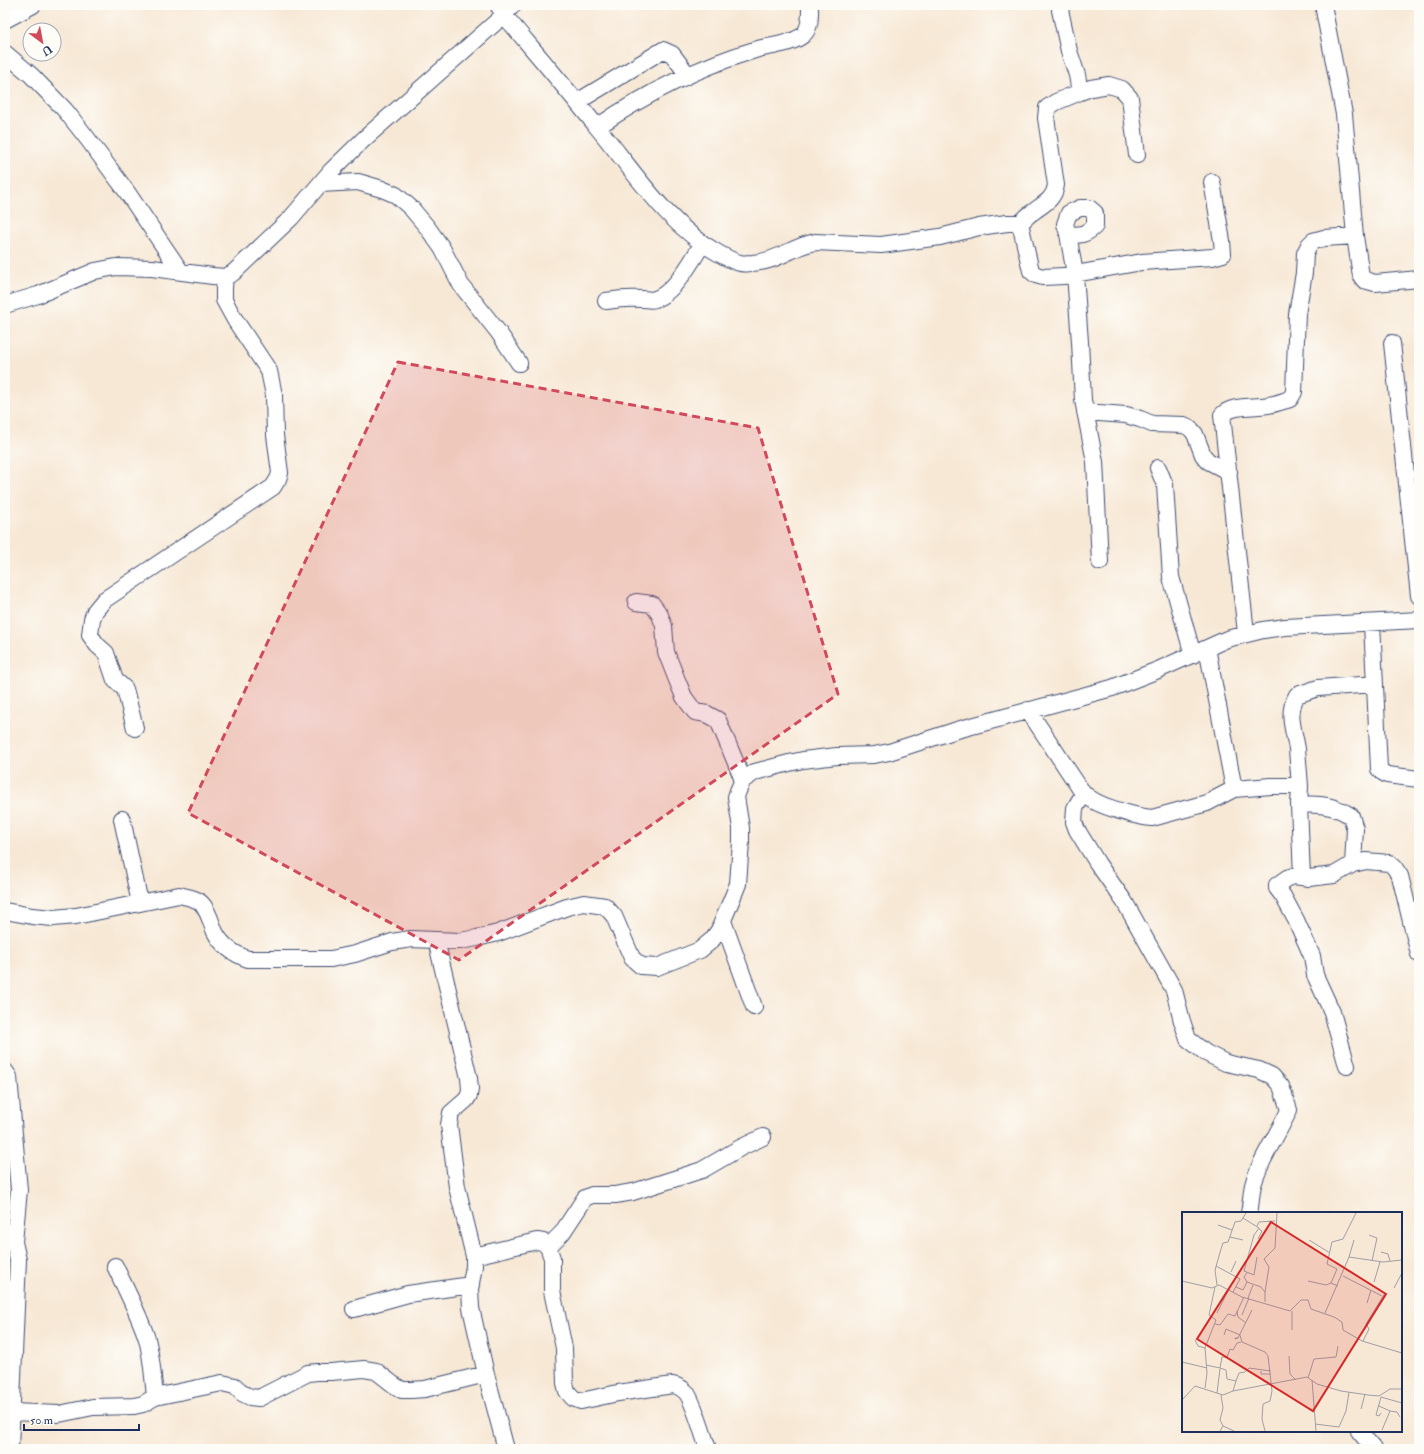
<svg xmlns="http://www.w3.org/2000/svg" width="1424" height="1454" viewBox="0 0 1424 1454" font-family="'IM FELL Double Pica',serif">
	<style>
		.lines { fill: none; stroke-linecap: round; stroke-linejoin: round }
		.minor-casing { stroke: #3c4b70; stroke-width: 18 }
		.minor { stroke: #fff; stroke-width: 16 }
		.marked { fill: #d1495b; fill-opacity: 0.2; stroke: #d1495b; stroke-width: 3; stroke-dasharray: 8 5; stroke-linejoin: round }
		.inset-road { fill: none; stroke: #9f9ea5; stroke-width: 1 }
		.view { fill: #d62828; fill-opacity: 0.15; stroke: #d62828; stroke-width: 2 }
		.inset-edge { fill: none; stroke: #1b2f5e; stroke-width: 2 }
	</style>
	<rect width="100%" height="100%" fill="#fdfcf7"/>
	<filter id="ink" filterUnits="userSpaceOnUse"><feTurbulence type="fractalNoise" baseFrequency=".025" numOctaves="2"/><feDisplacementMap in="SourceGraphic" scale="8" xChannelSelector="R" yChannelSelector="G"/><feConvolveMatrix kernelMatrix="1 2 1 2 8 2 1 2 1" color-interpolation-filters="sRGB"/></filter>
	<filter id="wash" filterUnits="userSpaceOnUse"><feTurbulence type="fractalNoise" baseFrequency=".012" numOctaves="4" result="noise"/><feDisplacementMap in="SourceGraphic" scale="16" xChannelSelector="R" yChannelSelector="G"/><feGaussianBlur stdDeviation="0.9" result="paint"/><feColorMatrix in="noise" values="0 0 0 0 0 0 0 0 0 0 0 0 0 0 0 0 0 1.4 0 .05"/><feComposite in="paint" operator="in"/></filter>
	<g filter="url(#wash)">
		<rect width="100%" height="100%" fill="#f7e8d5"/>
	</g>
	<g filter="url(#ink)">
		<g class="lines">
			<defs>
				<path id="minor" d="M498,5L504,15C535,52 567,89 597,127C634,171 666,224 718,253C725,257 732,261 740,263C743,264 748,263 752,263C777,262 793,246 815,242L881,245L940,237L979,227L1007,223H1020L1031,271L1036,275L1043,277L1064,276L1142,262L1212,257L1223,254L1222,241L1212,182
					M1323,5L1344,114L1355,236L1361,276L1364,280L1375,283L1419,279
					M5,20L33,5
					M5,53L31,75L65,110L87,138L127,192L181,272
					M1080,92L1091,88L1109,85L1122,89L1130,98L1137,155
					M577,102L663,50L672,54L688,75
					M597,127C647,93 700,66 758,49C771,46 796,43 804,34C811,27 810,14 810,5
					M320,184L358,182L382,189L396,195L411,208L427,227L442,248L461,285L499,333L519,363
					M1020,223C1024,220 1028,215 1033,212C1043,204 1054,200 1056,185L1046,118L1047,108L1056,102L1080,92L1077,75L1069,51L1060,10L1062,5
					M1068,234C1080,236 1087,234 1095,226V213L1089,208H1080L1069,213L1065,224L1068,234L1075,274L1080,342L1083,400L1095,462L1100,562
					M606,301C618,299 630,298 643,299C647,299 651,301 655,299C673,294 693,260 702,244
					M5,305L38,295L95,271L116,267L152,268L213,276L225,277L233,273L291,218L331,171L364,139L504,15L513,5
					M1392,343L1419,596
					M1085,412L1126,415L1140,419L1152,424L1184,425L1190,428L1195,434L1203,455L1208,461L1229,472
					M1158,468L1165,485L1171,577L1193,655
					M636,602L652,604L660,615L664,626L666,652L677,680L684,697L695,712L707,714L718,720L743,780
					M1372,623L1379,769L1382,772L1387,775L1419,779
					M1246,633L1222,415C1233,404 1254,408 1268,405C1276,404 1283,401 1290,399L1294,392L1297,314L1304,273L1305,253L1309,245L1313,241L1324,238L1355,236
					M1207,648L1234,789
					M1028,710L1081,790C1084,793 1087,797 1091,799C1102,807 1138,817 1152,818L1207,803L1234,789L1271,786H1300L1299,805C1318,803 1335,805 1351,816L1355,829L1353,864
					M135,728L125,689L115,680L106,653L97,645L90,635L92,619L95,611L104,600L273,487L278,479L280,473L275,435L274,395L269,371L235,320L224,300V288L225,277
					M1300,786C1299,774 1298,761 1297,749C1294,729 1286,714 1297,695L1318,688L1375,684
					M1084,793L1075,808L1074,822L1077,830L1098,864L1124,901L1174,990L1182,1021L1188,1039L1206,1053L1226,1063L1259,1070L1272,1076L1281,1086L1289,1110C1278,1135 1260,1159 1253,1185C1251,1194 1251,1204 1249,1213
					M1299,805L1302,877
					M122,819L140,903
					M5,911L32,916L53,918L76,916L179,895C186,897 197,898 202,904C209,912 211,923 215,932C222,946 234,954 248,959H331L355,954L392,942L411,939L460,941L477,938L498,933L567,907L584,903L605,906L614,916L632,958L641,966L657,967L700,950L712,940L719,930L738,884L741,842V828L736,797L738,791L743,780L755,772L789,763L803,760L837,756L874,755L889,752L957,730L1112,688L1158,670L1227,639L1263,630L1285,627L1419,620
					M723,921L754,1007
					M436,940L469,1078L470,1089L469,1095L466,1100L451,1113L449,1125L457,1187L474,1256V1266L470,1289L471,1308L486,1374L506,1449
					M1347,1066L1332,1012L1315,975L1312,956L1296,920L1283,896L1277,888V885L1287,878L1294,876L1309,878L1334,875L1353,864L1366,861L1389,863L1394,867L1400,876L1419,954
					M5,1071L9,1077L19,1190L14,1242L18,1260L10,1449
					M548,1247L562,1233L585,1198L592,1195H615L633,1192L702,1170L740,1148L763,1137
					M474,1256L537,1241L543,1242L548,1247L552,1258V1291L564,1348L565,1383L567,1391L573,1398L581,1401L618,1393L673,1385C678,1386 682,1388 686,1392C694,1402 703,1435 708,1449
					M115,1266C126,1290 139,1314 147,1339C152,1358 153,1378 155,1397
					M354,1309L408,1294L471,1285
					M12,1412L59,1414L93,1407L134,1406L143,1404L155,1397L222,1383L235,1386L242,1393L250,1397L259,1398L308,1373L317,1372H331L364,1369L376,1371L394,1385L402,1390H411L425,1389L486,1374
					M1359,1431L1374,1449"/>
			</defs>
			<use href="#minor" class="minor-casing"/>
			<use href="#minor" class="minor"/>
		</g>
	</g>
	<path class="marked" d="M398,362L758,428L838,694L459,960L188,813Z"/>
	<g transform="translate(1182 1212)">
		<rect width="220" height="220" fill="#f7e8d5"/>
		<path class="inset-road" d="M61,6L77,16L72,23L62,59L72,63L75,45M36,13L50,18M75,14L77,10L93,9M187,23L195,26L190,49M48,25L61,28M76,27L80,19L77,17M127,28L148,41M199,40L206,42L208,49M167,45L172,28M34,54L58,67L51,80M49,60L54,49M65,61L62,65L65,70L79,75L83,80V90M161,64L200,84M0,69L30,76L37,73L60,85L108,99L119,88H126L129,97L152,105L160,110L161,118L180,129L220,141M126,69L144,73L149,71M192,70L198,50M35,73L33,58L39,37L41,31L46,30L53,10L59,9L64,1M156,74L149,71L155,57L145,52L150,30L161,27L174,1M54,75L61,78L65,70M212,76L220,61M83,80L87,55L82,47L93,36L95,1M66,86L71,73M185,91L189,78M55,99L56,105L64,111M35,101L47,77M143,101L167,45L201,50L220,48M60,103L67,86M33,112L38,113L46,102L53,104L62,85M110,118V99M42,123L44,117L58,123L60,130L83,140L86,144L90,179L88,189L81,192L80,207L83,219M56,126L53,127V126H56L70,98M13,128L16,134L23,136M181,129L187,117L184,112L203,81M107,144L108,162L114,168M0,150L25,156M24,153L38,156L40,145H45L48,137L51,138L55,131L59,130M38,156L44,158L45,167L54,169L51,179M79,159V162H89M126,166L132,147L154,145L156,134M130,168L134,219M54,169L57,161L63,160L67,156L89,159M23,176L25,161L23,136L34,108L27,103L33,75M35,181L38,157M199,185L194,203L197,204L199,201M199,185L220,191M0,188L13,174L41,183L51,179L125,165L135,172L159,179L186,183L197,184L208,177H220M197,194L208,199L200,218M179,197L183,182M208,199L215,200L218,205M133,212L157,215L164,199L167,180M41,214L52,219M38,219L41,214L38,208L41,196L39,183"/>
		<path class="view" d="M89,10L204,82L131,199L15,127Z"/>
		<rect width="220" height="220" class="inset-edge"/>
	</g>
	<rect width="1424" height="1454" fill="none" stroke="#fdfcf7" stroke-width="20"/>
	<g transform="translate(42 42) rotate(148)"><circle r="19" fill="#fdfcf7" stroke="#a3aaba"/>
	<path d="M0-3L7 15L0 10L-7 15Z" fill="#d1495b"/>
	<text y="-6" font-size="11" font-weight="bold" text-anchor="middle" fill="#1b2f5e">U</text>
	</g>
	<path d="M24 1424v6h115v-6" fill="none" stroke="#1b2f5e" stroke-width="2"/>
	<text x="30" y="1424" font-size="12" fill="#1b2f5e" stroke="#fdfcf7" stroke-width="3" paint-order="stroke">50 m</text>
</svg>
